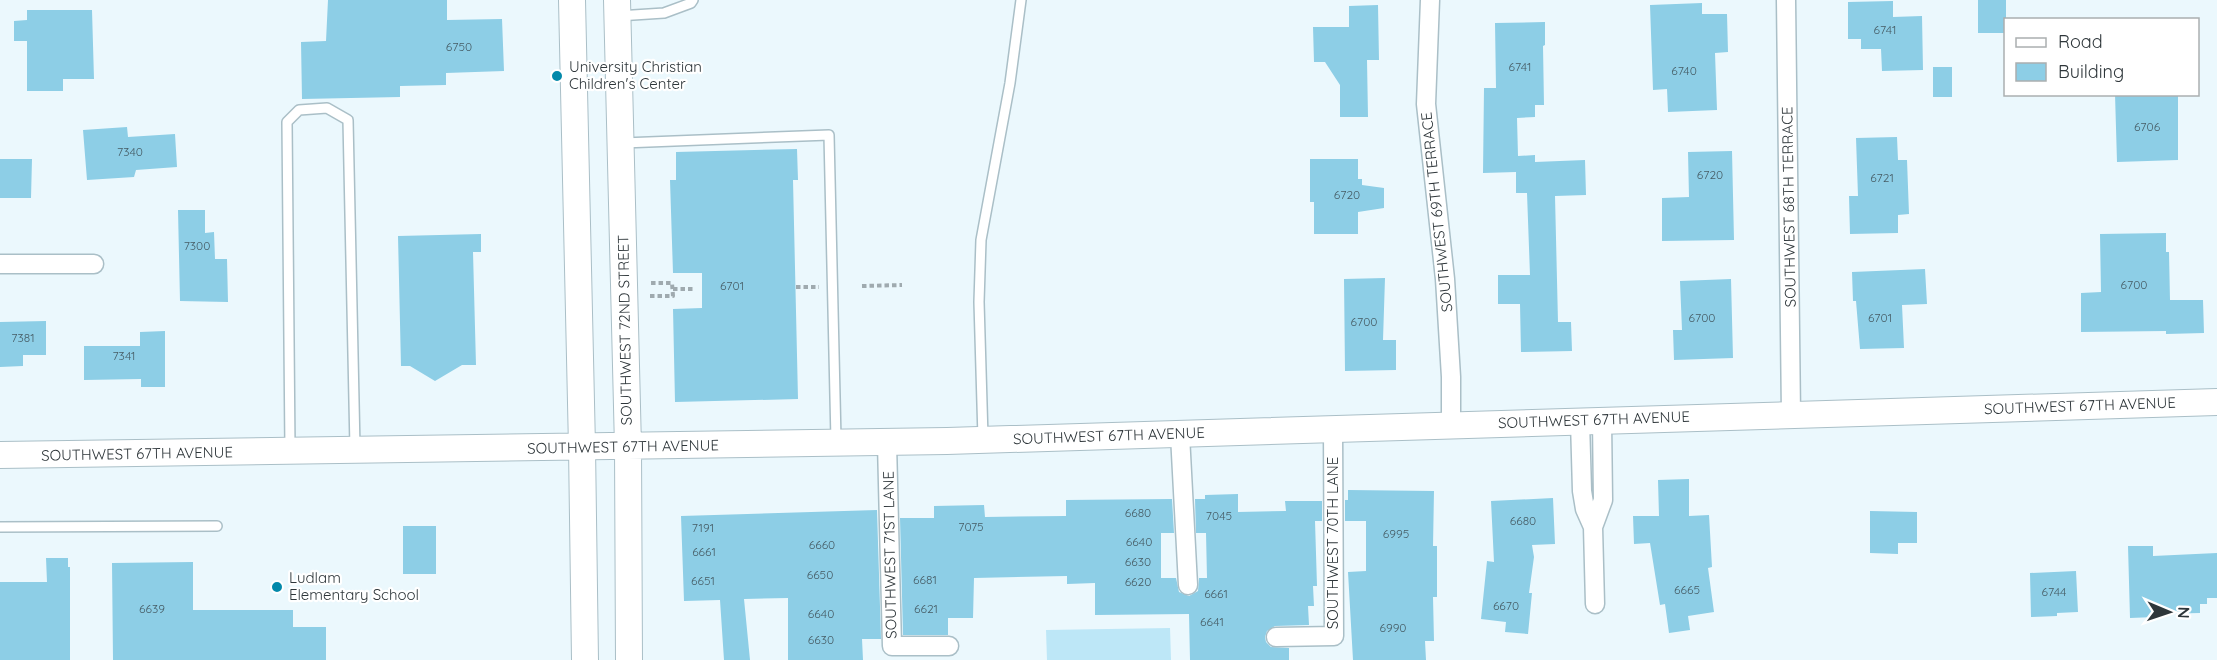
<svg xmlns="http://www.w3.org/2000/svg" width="2217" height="660" viewBox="0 0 2217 660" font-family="Quicksand,sans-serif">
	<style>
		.green { fill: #bde7f7 }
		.building { fill: #8dcee6 }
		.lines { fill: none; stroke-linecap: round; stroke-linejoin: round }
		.lane-casing { stroke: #aabfc7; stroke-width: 12 }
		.street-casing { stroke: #aabfc7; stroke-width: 21 }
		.secondary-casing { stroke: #aabfc7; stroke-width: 28 }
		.path { stroke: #9faaaf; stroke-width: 4; stroke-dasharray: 4.5 3; stroke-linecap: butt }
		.lane { stroke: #fff; stroke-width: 9 }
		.street { stroke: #fff; stroke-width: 18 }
		.secondary { stroke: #fff; stroke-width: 26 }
		.poi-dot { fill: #0489aa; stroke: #fff; stroke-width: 2 }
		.labels { text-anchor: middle; stroke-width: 4.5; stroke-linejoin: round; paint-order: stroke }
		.number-label { font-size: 12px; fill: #465c65 }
		.poi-label { font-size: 15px; fill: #2e363a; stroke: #fff; text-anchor: start }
		.street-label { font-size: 15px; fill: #2e363a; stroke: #fff }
	</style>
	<rect width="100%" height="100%" fill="#ebf8fd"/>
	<path class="green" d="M1170,628L1171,660H1047L1046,630Z"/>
	<path class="building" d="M328,0H447V20L502,19L504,71L446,73V85L400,86V97L302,99L301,42L326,41Z
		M1978,0H2006V33H1978Z
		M1893,1V17L1922,16L1923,70L1882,71L1881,49H1861V39H1848V2Z
		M1702,3V14H1727L1728,52L1715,53L1717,110L1668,112L1667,89L1653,90L1650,5Z
		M1378,5L1379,60H1367L1368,117H1340V85L1325,62H1314L1313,27H1349V6Z
		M27,10H92L94,79H63V91H27V41H14V21L27,20Z
		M1545,22V45L1543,46L1544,105H1535V117L1517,118L1518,156L1535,155V162L1585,160L1586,195L1555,196L1558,322H1571L1572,351L1521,352L1520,304H1498V275H1530L1527,193H1516V172L1483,173L1484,88H1496L1495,23Z
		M1933,67H1952V97H1933Z
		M2115,94H2178V160L2117,162Z
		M127,127L128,137L175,134L177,167L136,170L134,177L87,180L83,130Z
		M1897,137L1898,160H1907L1909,214L1898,215V233L1850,234L1849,196H1858L1856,138Z
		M797,149L798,180H793L798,399L675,402L673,309L702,308V273H673L670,180H676V152Z
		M1732,151L1734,240L1662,241V198L1689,197L1688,152Z
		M0,159H32L31,198H0Z
		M1310,159H1358V179H1362V185L1384,188V208L1358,212V234H1314V202H1310Z
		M178,210H205V233L214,232L215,259H227L228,302L180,301Z
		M2166,233V252H2169L2170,300H2203L2204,333L2166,334V331L2081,332V293L2101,292L2100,234Z
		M481,234V252H473L476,365H462L435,381L410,366H401L398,236Z
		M1925,269L1927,304L1902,305L1904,348L1860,349L1856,301H1853L1852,272Z
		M1385,278L1383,340H1396V370L1345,371L1344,279Z
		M1731,279L1733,358L1674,360L1673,330H1682L1680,281Z
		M46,321V355H23V366L0,367V322Z
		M165,331V387H141V379L84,380V346H140V332Z
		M1689,479V516L1709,515L1712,567L1708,568L1714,612L1688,616L1690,630L1669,633L1665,604L1660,605L1650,543L1634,544L1633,516H1659L1658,480Z
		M1348,490L1434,491L1433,546H1437V597H1433L1434,641H1425L1426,660H1353L1348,572L1366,571V521H1345V500H1348Z
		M1238,494V512L1286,511L1285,501H1322V521H1315L1317,586H1313L1314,606H1308L1309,625L1275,626L1267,631L1265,637L1266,642L1271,647L1289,648V660H1190L1189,614L1095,615V583L1067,584V576L974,578L973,618H948V635H903L900,518H934V506L984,505L985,517L1066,516V500L1172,499L1174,533H1161V578H1176L1179,592L1189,596L1198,591L1199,578H1207L1206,533H1196L1195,499H1205V495Z
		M1553,498L1555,544L1532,545L1534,557L1529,593H1532L1528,634L1505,632L1506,622L1481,619L1487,561L1494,562L1491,501Z
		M877,510L881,639H862L863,660H788V598L744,599L750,660H724L720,600L684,601L681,516Z
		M1870,511L1917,512V543H1898V554L1870,553Z
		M403,526H436V574H403Z
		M2128,546H2153V556L2217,553V598H2207V604H2200V613L2155,614V617L2130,618Z
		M46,558H68V567H70V660H0V582H47Z
		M193,562V610H293V627H326V660H113L112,563Z
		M2076,571L2078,612L2057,613V616L2031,617L2030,573Z"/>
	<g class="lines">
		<defs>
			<path id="lane" d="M618,16L664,13L691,3L693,0
				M623,143L829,135L836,440
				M983,438L979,302L981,240L1010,83L1021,0
				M290,449L287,122L299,110L327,108L348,120L355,448
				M0,527L217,526"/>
			<path id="street" d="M1430,0L1426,104L1445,279L1451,377V424
				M1786,0L1791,415
				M0,264H94
				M1580,421L1582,491L1585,509L1593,527L1595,604
				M1180,435L1188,585
				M887,443L892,646H949
				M1593,527L1603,500L1602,420
				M1276,637L1334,636L1333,428"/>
			<path id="secondary" d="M572,0L582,447L585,660
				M617,0L628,447L629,660
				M0,455L947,441L2217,402"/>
		</defs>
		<use href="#lane" class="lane-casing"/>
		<use href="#street" class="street-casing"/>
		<use href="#secondary" class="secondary-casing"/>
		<path class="path" d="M862,286L902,285
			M796,287H819
			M673,289H693
			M650,296H673L672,283H650"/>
		<use href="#lane" class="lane"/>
		<use href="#street" class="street"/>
		<use href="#secondary" class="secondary"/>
	</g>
	<g class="poi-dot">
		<circle cx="557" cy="76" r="6"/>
		<circle cx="277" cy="587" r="6"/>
	</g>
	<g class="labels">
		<g class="number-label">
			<text x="1885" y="34">6741</text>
			<text x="459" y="51">6750</text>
			<text x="1520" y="71">6741</text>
			<text x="1684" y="75">6740</text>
			<text x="2147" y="131">6706</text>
			<text x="130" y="156">7340</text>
			<text x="1710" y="179">6720</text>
			<text x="1882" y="182">6721</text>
			<text x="1347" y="199">6720</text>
			<text x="197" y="250">7300</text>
			<text x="2134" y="289">6700</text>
			<text x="732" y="290">6701</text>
			<text x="1702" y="322">6700</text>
			<text x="1880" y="322">6701</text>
			<text x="1364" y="326">6700</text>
			<text x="23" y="342">7381</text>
			<text x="124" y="360">7341</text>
			<text x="1138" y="517">6680</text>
			<text x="1219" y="520">7045</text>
			<text x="1523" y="525">6680</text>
			<text x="971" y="531">7075</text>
			<text x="703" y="532">7191</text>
			<text x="1396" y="538">6995</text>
			<text x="1139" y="546">6640</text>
			<text x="822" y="549">6660</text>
			<text x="704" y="556">6661</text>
			<text x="1138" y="566">6630</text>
			<text x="820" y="579">6650</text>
			<text x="925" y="584">6681</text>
			<text x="703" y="585">6651</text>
			<text x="1138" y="586">6620</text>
			<text x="1687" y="594">6665</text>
			<text x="2054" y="596">6744</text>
			<text x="1216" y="598">6661</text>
			<text x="1506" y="610">6670</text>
			<text x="152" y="613">6639</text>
			<text x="926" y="613">6621</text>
			<text x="821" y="618">6640</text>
			<text x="1212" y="626">6641</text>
			<text x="1393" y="632">6990</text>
			<text x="821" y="644">6630</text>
		</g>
		<g class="poi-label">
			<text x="569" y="72">University Christian<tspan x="569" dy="17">Children's Center</tspan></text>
			<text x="289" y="583">Ludlam<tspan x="289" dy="17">Elementary School</tspan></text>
		</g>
		<g class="street-label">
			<text transform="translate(1789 207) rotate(-91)" y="5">SOUTHWEST 68TH TERRACE</text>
			<text transform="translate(1437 212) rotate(-96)" y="5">SOUTHWEST 69TH TERRACE</text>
			<text transform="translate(625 330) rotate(-91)" y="5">SOUTHWEST 72ND STREET</text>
			<text transform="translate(2080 406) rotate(-2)" y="5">SOUTHWEST 67TH AVENUE</text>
			<text transform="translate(1594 420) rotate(-2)" y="5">SOUTHWEST 67TH AVENUE</text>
			<text transform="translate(1109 436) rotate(-2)" y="5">SOUTHWEST 67TH AVENUE</text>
			<text transform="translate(623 447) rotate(-1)" y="5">SOUTHWEST 67TH AVENUE</text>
			<text transform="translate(137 454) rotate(-1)" y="5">SOUTHWEST 67TH AVENUE</text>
			<text transform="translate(1333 543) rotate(-90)" y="5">SOUTHWEST 70TH LANE</text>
			<text transform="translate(890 555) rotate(-91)" y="5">SOUTHWEST 71ST LANE</text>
		</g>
	</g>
	<rect x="2004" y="18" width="195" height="78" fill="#ffffff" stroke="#abafb0" stroke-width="1.5"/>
	<rect x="2016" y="38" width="30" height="9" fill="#ffffff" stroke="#abafb0" stroke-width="1.5"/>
	<text x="2058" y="48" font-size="18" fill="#2e363a">Road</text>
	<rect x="2016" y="63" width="30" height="18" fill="#8dcee6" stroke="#abafb0" stroke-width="1.5"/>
	<text x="2058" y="78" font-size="18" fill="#2e363a">Building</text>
	<g transform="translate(2169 612) rotate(92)" stroke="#ffffff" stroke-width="4.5" paint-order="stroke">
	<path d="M0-4.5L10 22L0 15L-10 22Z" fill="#2e363a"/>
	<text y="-9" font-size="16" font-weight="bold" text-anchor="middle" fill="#2e363a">N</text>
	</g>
</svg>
